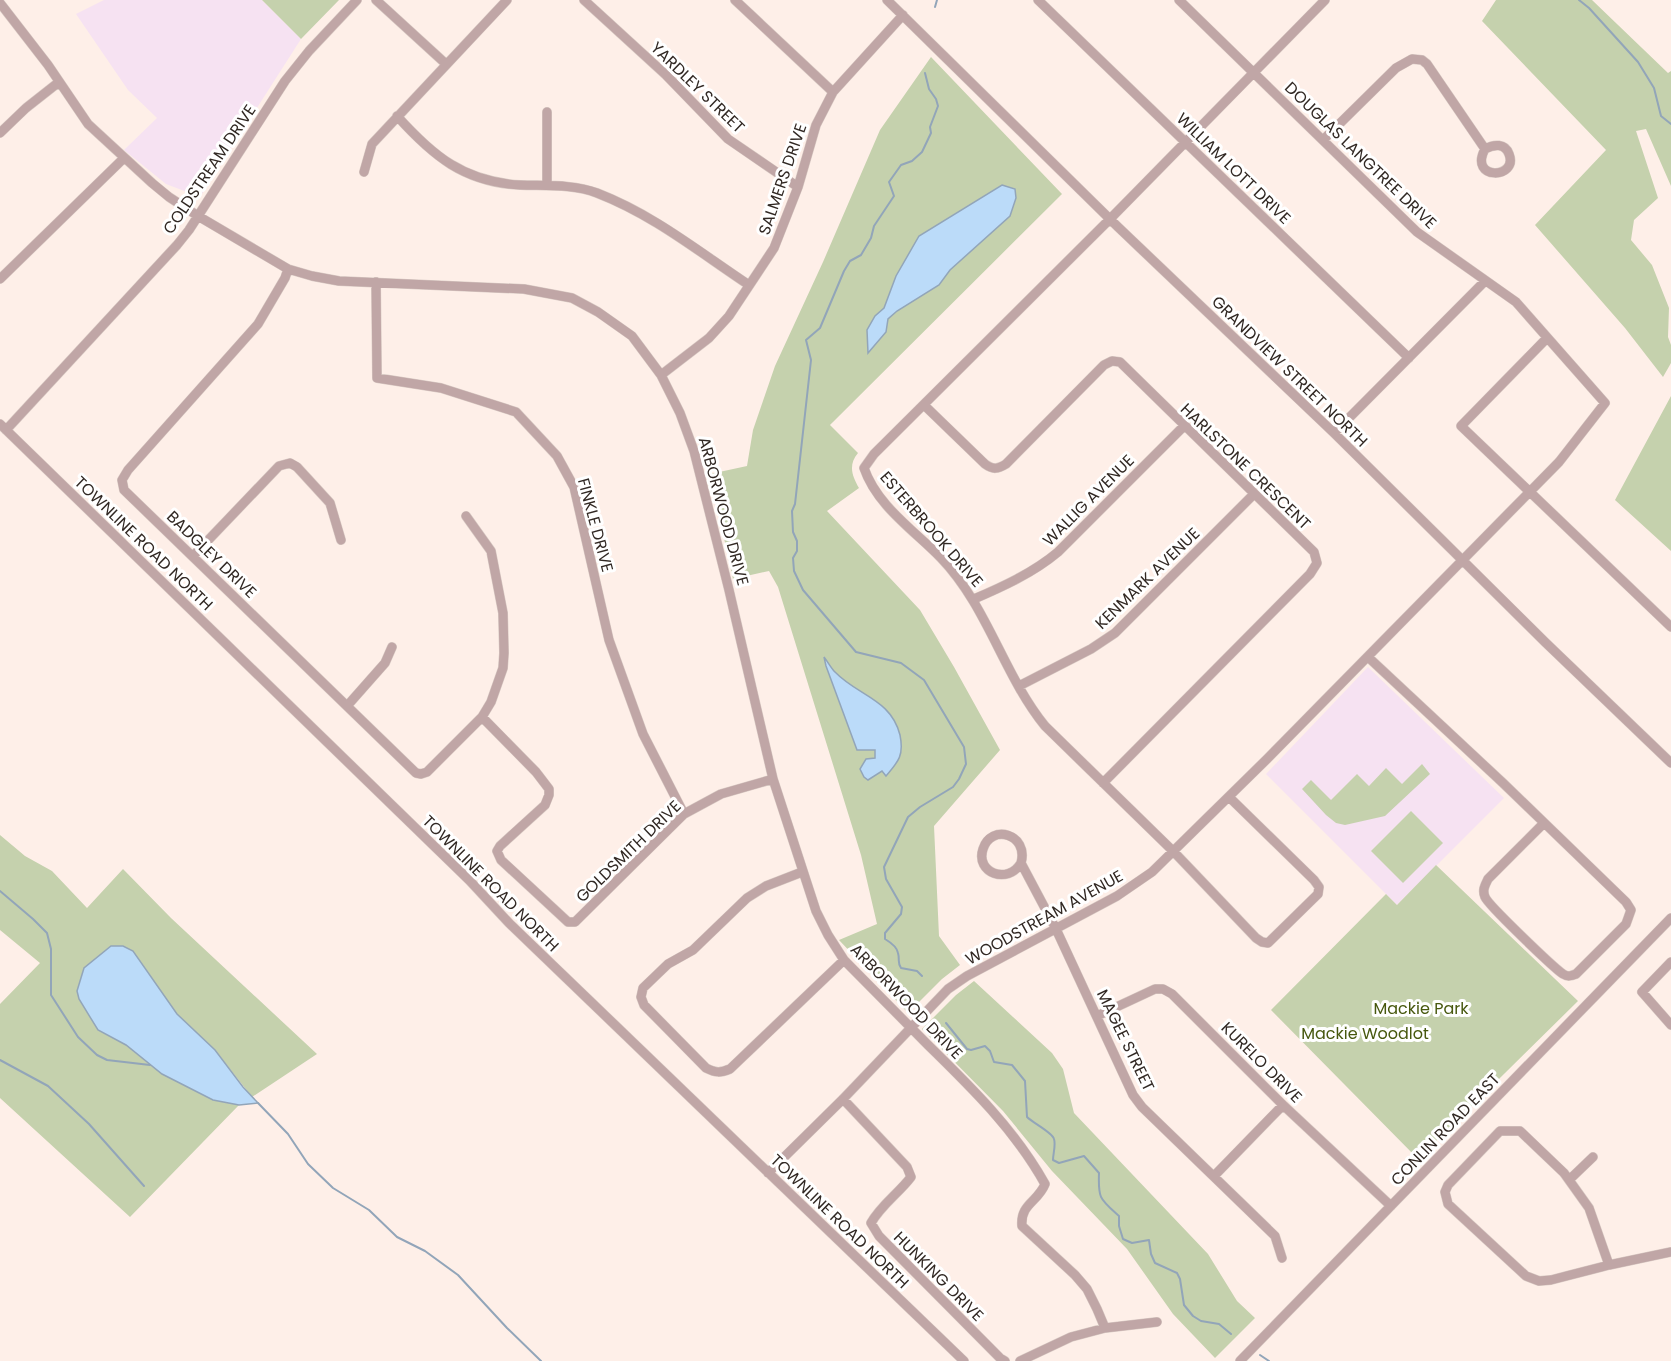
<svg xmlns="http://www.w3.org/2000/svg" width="1671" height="1361" viewBox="0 0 1671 1361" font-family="Poppins,sans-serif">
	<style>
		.education { fill: #f6e2f2 }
		.green { fill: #c5d1ad }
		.water { fill: #bbdbf9; stroke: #92a5b9; stroke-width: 1.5 }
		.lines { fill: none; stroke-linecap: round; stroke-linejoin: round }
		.stream { stroke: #92a5b9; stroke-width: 2 }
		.minor-casing { stroke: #d9cbc5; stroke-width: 10 }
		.minor { stroke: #c0a6a6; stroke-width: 9 }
		.labels { text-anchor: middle; stroke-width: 6; stroke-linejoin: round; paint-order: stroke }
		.street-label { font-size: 16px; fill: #312823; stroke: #fff }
		.park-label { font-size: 16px; fill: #47580e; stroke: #fff }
	</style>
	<rect width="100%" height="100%" fill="#feefe8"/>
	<path class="education" d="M104,0H262L301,39L200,197L166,184L124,150L157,118L128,90L76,14Z
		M1368,667L1504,798L1397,905L1266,774Z"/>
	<path class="green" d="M262,0H339L301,39Z
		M1496,0H1592L1668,73L1671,71V186L1646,129L1636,131L1658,198L1634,220L1631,240L1652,265L1669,308L1668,337L1671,345V363L1663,377L1625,328L1535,225L1606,150L1482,21Z
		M931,57L1062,194L830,425L858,453C848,465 852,476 859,488L827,511L920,610L954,667L1000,750L934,826L939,936L960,965L942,979L908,1013L839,940L877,924L861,855L778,587L769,571L733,579L710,474L747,466L753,430L775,366L823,262L880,130Z
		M1671,396V551L1615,500Z
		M1422,764L1430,774L1385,816L1345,825L1336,823L1326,815L1302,789L1311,780L1331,800L1357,774L1369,786L1386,768L1402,784Z
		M1411,811L1443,843L1403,883L1371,851Z
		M0,835L25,856L52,871L87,908L123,869L171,918L317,1054L252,1097L215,1050L177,1014L133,951L112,946L84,968L77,991L79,999L98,1030L126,1045L150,1065L213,1100L239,1105L130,1217L0,1098V1004L40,963L0,930Z
		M1436,865L1578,1001L1418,1159L1271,1010L1386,894L1397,905Z
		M974,981L1052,1053L1063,1069L1074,1113L1208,1254L1237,1301L1255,1318L1215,1358L1173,1314L1127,1249L1052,1171L1003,1111L922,1029L956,995Z"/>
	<path class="water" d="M1002,185L1015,189L1016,198L1010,216L950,270L939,285L897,311L888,319L886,332L868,353L867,330L875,316L884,308L896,276L919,236Z
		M824,657C828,662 831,668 835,672C858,696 891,699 900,735C904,755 899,761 886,776L882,771L868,780L864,777L860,769L866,759L875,758V750H857L826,666Z
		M111,946H123L133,951L177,1014L215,1050L243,1087L258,1103L239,1105L213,1100L162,1074L126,1045L98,1030L79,999L77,991L84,968Z"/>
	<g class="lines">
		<path class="stream" d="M1579,0L1589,8L1638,62L1654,88L1661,116L1671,124
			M935,7L937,0
			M0,891L33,919L47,933L51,949V995L78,1037L97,1055L107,1060L150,1065
			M922,976L917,971L901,968C897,962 900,960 898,953C897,947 890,942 885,939V933L901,914L902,907L886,879L884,867L908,817L920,807L953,787L959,779L966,764L964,747L924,680L901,663L856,652L803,590L794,571L793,558L797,551V541L793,532L792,511L795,504L811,360L806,340L820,328L844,271L850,261L861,255L871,238L874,226L894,196L889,182L901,165L912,161L922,152L931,133L930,127L938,106L936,99L929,89L925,73
			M946,1023L967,1049L971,1050L985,1046L990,1051L994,1062L1012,1065L1025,1081L1027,1117C1033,1123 1053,1133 1054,1139C1056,1145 1053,1154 1053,1160L1059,1163L1084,1156L1099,1173C1098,1199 1100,1199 1119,1216V1226L1123,1239L1132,1243L1149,1240L1151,1254L1155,1263L1177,1273L1180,1279L1184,1305L1193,1316L1201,1321L1219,1324L1231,1334
			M0,1060L48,1086L89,1124L144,1186
			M258,1103L288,1134L308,1164L333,1188L369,1210L397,1237L425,1251L458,1275L507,1328L541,1361
			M1260,1355L1269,1361"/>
		<defs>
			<path id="minor" d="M376,0L446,64
				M584,0L666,75L728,139L798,187
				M735,0L833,92
				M887,0L1118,227L1334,433L1546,643L1671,763
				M1038,0L1409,358
				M0,3L48,65L88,124L152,183L169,197L198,216L288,269L312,276L339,281L524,289L572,298L598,312L632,336L661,375L680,413L694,451L729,590L773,779L816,911L828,935L844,960C872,988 900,1017 928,1045C971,1087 1015,1130 1045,1184C1038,1202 1020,1204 1022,1226L1075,1275L1087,1289L1097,1309L1105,1328
				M547,112V185
				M397,116C433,156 464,182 520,185C546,186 573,184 597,193C654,215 699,252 749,285
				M0,133L26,108L59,82
				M1323,140L1396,68L1412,59L1422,60L1427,64L1485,149C1468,181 1519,179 1509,154C1505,143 1494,144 1485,149
				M364,172L372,144L507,0
				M288,269L285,278L258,324L128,470L122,480L124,490L416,773L421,774L427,772L482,717L491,702L503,668L504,653L503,613L491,551L466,516
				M0,279L124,158
				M376,282L377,378L441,388L516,412L557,456L574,487L609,640L643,734L684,814
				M1547,338L1461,426L1671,627
				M661,375L709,338L729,316L774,248L798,187L816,125L833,92L903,15
				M924,405L985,464C993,470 998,469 1006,464L1104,365L1112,361L1120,362L1314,552L1317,563L1310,574L1103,783
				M0,424L470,881L509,923L964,1361
				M6,430L177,245L189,230L285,81L309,51L357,0
				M1334,433L1485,281
				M193,556L279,466L290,463L297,467L330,503L341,540
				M974,599C1002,587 1033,573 1058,552L1184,426
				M1368,657L1503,783L1626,902L1631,910L1626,924L1576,974C1571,976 1568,977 1563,974C1553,967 1488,905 1485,897C1482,890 1485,885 1488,879L1544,823
				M1019,686L1091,649L1115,633L1254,494
				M347,706L385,663L392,647
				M482,717L536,772L549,789V795L545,805L500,846L497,851L501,860L568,922H575L684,814L721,794L773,779
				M1229,797L1314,880L1319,887L1318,894L1268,943L1262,942L1256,938L1174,852L1045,726C1003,674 988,607 941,558C915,531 877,506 864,468L874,454L1110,219L1325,0
				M1021,863C1008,885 975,873 983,849C991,823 1029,834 1021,863L1056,929L1133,1095L1142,1107L1275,1236L1282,1258
				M802,872L766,886L747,898L693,950L668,964L643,988L641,997L644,1005L706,1068C716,1073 720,1073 730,1069L844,960
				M1671,962L1642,992L1671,1025
				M1097,1016L1155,989H1163L1172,994L1283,1105L1391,1206
				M843,1099L907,1167L911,1177C899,1193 881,1205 871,1223L879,1236L1000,1358L1005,1361
				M768,1173L843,1099L948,989L967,976L1117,896L1152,872L1267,759L1559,462L1605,403L1516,302L1417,232L1179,0
				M1214,1176L1283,1105
				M1569,1180L1593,1157
				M1609,1265L1589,1208L1564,1173L1520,1131H1500L1448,1185L1445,1192L1448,1204L1526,1276L1539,1281L1551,1280L1609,1265L1671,1252
				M1020,1361L1071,1337L1105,1328L1157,1322
				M1240,1361L1671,918"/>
		</defs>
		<use href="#minor" class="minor-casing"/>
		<use href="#minor" class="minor"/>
	</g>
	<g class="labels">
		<g class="street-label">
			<text transform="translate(698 87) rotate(44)" y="6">YARDLEY STREET</text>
			<text transform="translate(1361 155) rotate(44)" y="6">DOUGLAS LANGTREE DRIVE</text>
			<text transform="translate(1234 168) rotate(44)" y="6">WILLIAM LOTT DRIVE</text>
			<text transform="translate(209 169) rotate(-56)" y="6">COLDSTREAM DRIVE</text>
			<text transform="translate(782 179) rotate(-71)" y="6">SALMERS DRIVE</text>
			<text transform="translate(1290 371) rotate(44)" y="6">GRANDVIEW STREET NORTH</text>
			<text transform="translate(1246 466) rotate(44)" y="6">HARLSTONE CRESCENT</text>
			<text transform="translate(1088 500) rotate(-45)" y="6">WALLIG AVENUE</text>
			<text transform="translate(724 511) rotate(75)" y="6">ARBORWOOD DRIVE</text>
			<text transform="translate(596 525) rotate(75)" y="6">FINKLE DRIVE</text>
			<text transform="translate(932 529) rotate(49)" y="6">ESTERBROOK DRIVE</text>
			<text transform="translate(144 543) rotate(44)" y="6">TOWNLINE ROAD NORTH</text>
			<text transform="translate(212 554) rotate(44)" y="6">BADGLEY DRIVE</text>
			<text transform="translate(1147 578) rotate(-44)" y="6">KENMARK AVENUE</text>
			<text transform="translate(628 851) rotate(-44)" y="6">GOLDSMITH DRIVE</text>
			<text transform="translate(491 883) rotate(45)" y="6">TOWNLINE ROAD NORTH</text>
			<text transform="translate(1044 917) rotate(-29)" y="6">WOODSTREAM AVENUE</text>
			<text transform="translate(907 1001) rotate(46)" y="6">ARBORWOOD DRIVE</text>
			<text transform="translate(1126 1040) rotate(64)" y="6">MAGEE STREET</text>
			<text transform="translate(1262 1062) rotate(45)" y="6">KURELO DRIVE</text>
			<text transform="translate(1445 1129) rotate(-46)" y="6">CONLIN ROAD EAST</text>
			<text transform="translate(840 1221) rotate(44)" y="6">TOWNLINE ROAD NORTH</text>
			<text transform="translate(939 1276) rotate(45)" y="6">HUNKING DRIVE</text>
		</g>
		<g class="park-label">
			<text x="1421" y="1014">Mackie Park</text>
			<text x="1365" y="1039">Mackie Woodlot</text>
		</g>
	</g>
</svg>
